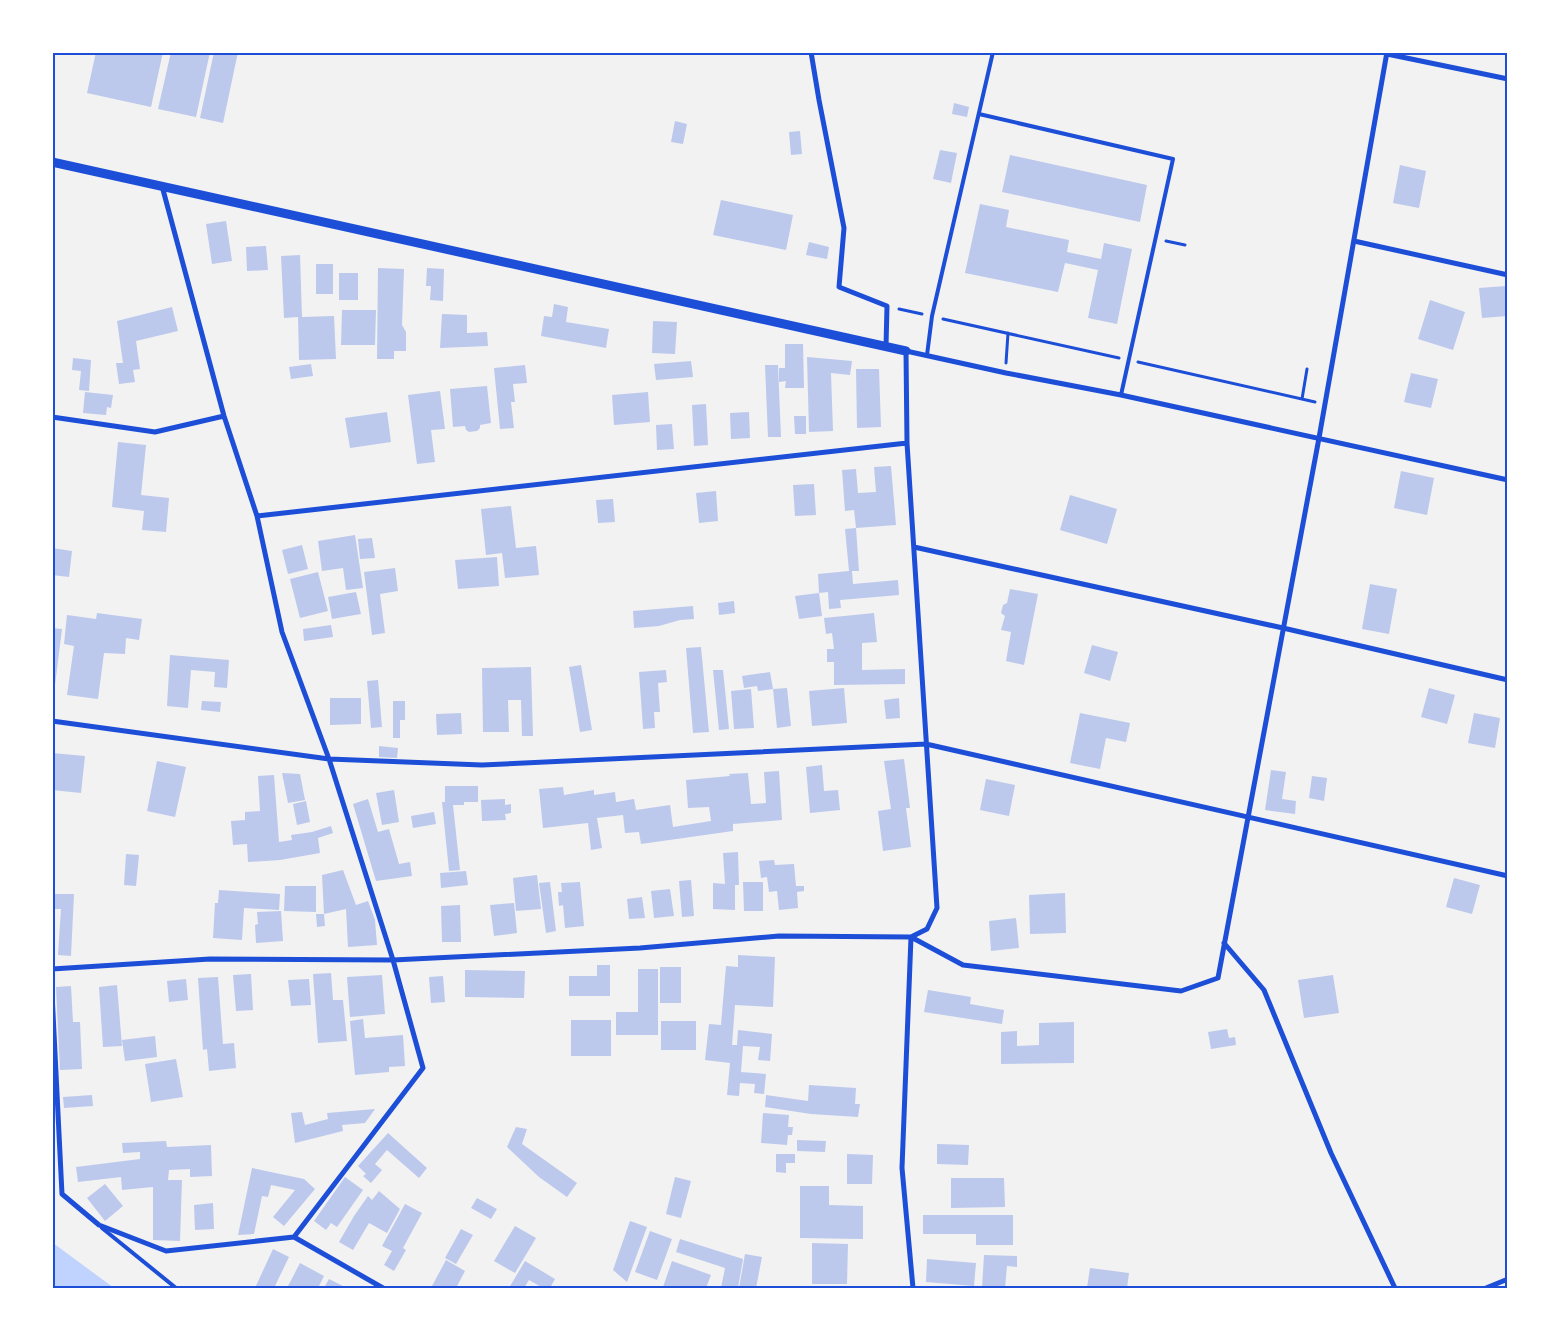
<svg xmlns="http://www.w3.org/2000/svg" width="1560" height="1341" viewBox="0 0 1560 1341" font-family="Barlow,sans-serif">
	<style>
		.water { fill: #bfd3fe }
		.building { fill: #bdc9ec }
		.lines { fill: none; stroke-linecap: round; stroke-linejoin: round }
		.path { stroke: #1d4ed8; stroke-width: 3 }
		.service { stroke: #1d4ed8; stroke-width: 4 }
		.minor { stroke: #1d4ed8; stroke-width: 5 }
		.tertiary { stroke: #1d4ed8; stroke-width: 9 }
		.neatline { fill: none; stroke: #1d4ed8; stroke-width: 2 }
	</style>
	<rect width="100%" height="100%" fill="#f2f2f2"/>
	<path class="water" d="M53,1243L114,1288H53Z"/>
	<path class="building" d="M96,52H163L151,107L87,93Z
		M171,52H210L196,117L158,109Z
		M214,52H238L223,123L200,118Z
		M954,103L969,107L967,117L952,114Z
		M675,121L687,124L683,144L671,142Z
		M800,131L802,154L791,155L789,132Z
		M940,150L957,153L951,183L933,179Z
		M1010,155L1147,185L1140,222L1002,192Z
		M1400,165L1426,171L1419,208L1393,203Z
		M721,200L793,215L786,250L713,235Z
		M980,204L1009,210L1006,227L1069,240L1067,252L1101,259L1104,243L1132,249L1117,324L1088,318L1098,270L1065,263L1058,292L965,273Z
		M226,221L232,261L212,264L206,224Z
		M809,242L829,247L827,259L806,255Z
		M266,246L268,270L247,271L246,247Z
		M300,255L302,317L334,316L336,359L299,360L298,317L284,318L281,256Z
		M316,264H333V294H316Z
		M378,268L404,269L402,325L406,332V351H394V359H377Z
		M427,268L444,269L443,301L430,300L431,286H426Z
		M339,273H358V300H339Z
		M1506,286L1508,316L1482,318L1479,288Z
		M1430,300L1465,312L1453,350L1418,339Z
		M554,304L568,307L566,322L609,329L606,348L541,336L544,316L552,317Z
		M172,307L178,331L136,341L140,369L133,370L135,382L119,384L116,363H123L117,321Z
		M342,310H376L375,345H341Z
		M442,314L467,315V333L487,332L488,346L440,348Z
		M653,321L677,322L675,354L652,353Z
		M785,344H803L804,388H785L786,381L779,382V368H785Z
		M807,357L852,361L850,375L831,373L833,431L809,432Z
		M73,358L91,360L89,391L79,390L81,371L72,370Z
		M691,361L693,377L656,380L654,364Z
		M311,364L313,376L291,379L289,367Z
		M525,365L527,383L513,384L515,402H511L514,428L500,429L494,368Z
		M765,365H778L781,437H768Z
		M856,369H879L881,427L857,428Z
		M1411,373L1438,379L1431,408L1404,402Z
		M487,386L491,423L480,425V428L477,431L469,432L466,430L465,426L453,427L450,389Z
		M440,391L445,429L431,430L435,462L417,464L408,395Z
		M85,392L113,395L111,408L107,407L106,415L83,413Z
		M648,392L650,422L614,425L612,395Z
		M706,404L708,445L694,446L692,405Z
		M387,412L391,442L350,448L345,418Z
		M749,412L750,438L731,439L730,413Z
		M794,416H806V434H795Z
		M672,424L674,449L657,450L656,425Z
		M118,442L146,445L141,495L169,498L166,532L142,530L144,511L112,507Z
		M891,466L896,525L856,528L854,510L845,511L842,470L856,469L858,493L876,492L874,467Z
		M1401,471L1434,478L1427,515L1394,508Z
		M814,484L816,515L795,516L793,485Z
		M716,491L718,521L699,523L696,493Z
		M1070,495L1117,509L1107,544L1060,530Z
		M613,499L615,522L598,523L596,500Z
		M511,506L516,548L536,546L539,575L505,578L502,553L486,555L481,509Z
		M856,528L859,571H852L853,584L898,580L899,595L840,600L841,608L829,609L828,592L819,593L818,574L849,571L845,529Z
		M355,535L363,588L346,590L343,568L322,571L318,541Z
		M372,538L375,558L360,559L358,539Z
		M302,545L308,569L288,574L282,550Z
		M52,548L72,551L69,577L52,575Z
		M497,557L499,586L458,589L455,560Z
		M395,568L398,591L380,594L385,633L372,635L364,572Z
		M318,572L328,611L300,618L290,579Z
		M1370,584L1397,589L1389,634L1362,629Z
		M1010,589L1038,594L1024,665L1006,661L1011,632L1001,630L1005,616L1001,613L1003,605L1007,603Z
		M356,592L361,614L332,619L328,597Z
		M819,593L822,616L799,619L795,596Z
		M734,601L735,613L719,615L718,603Z
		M693,606L694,619L680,620L659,626L634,628L633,611Z
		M97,613L142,619L139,640L126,638L125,654L104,653L98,699L67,695L74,646L64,644L67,615L96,619Z
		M874,613L877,642L862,643V670L905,669V684L834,685V662H827V649H834L832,633L826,634L824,618Z
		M331,625L333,637L304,641L303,629Z
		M52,628L62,629L54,693H52Z
		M1092,645L1118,652L1110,681L1084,673Z
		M701,647L709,732L693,733L686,648Z
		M170,655L229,660L227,688L214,687L215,672L191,670L188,708L167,706Z
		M581,665L592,730L580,732L569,667Z
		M531,667L533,736H522L521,700H508L509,732H483L482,668Z
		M666,670L667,682L658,683L660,712H654L655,728L643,729L639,672Z
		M713,670H723L729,729L719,730Z
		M770,672L773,689L787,688L791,726L777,728L773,689L758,691L757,686L744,688L742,676Z
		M378,680L382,727L371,728L367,681Z
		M844,688L847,723L812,726L809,691Z
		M1429,688L1455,695L1447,724L1421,717Z
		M751,689L754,728L734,729L731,691Z
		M330,698H361V724L330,725Z
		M899,698L900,718L886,719L884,700Z
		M202,701L221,702L220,712L201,710Z
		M393,701H405V720H400V738H393Z
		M461,713L462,734L437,735L436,714Z
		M1080,713L1130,723L1126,742L1106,738L1100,769L1070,763Z
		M1474,713L1500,718L1495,748L1468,743Z
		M379,746L398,748L397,758L379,757Z
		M52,753L85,756L81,793L52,790Z
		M904,759L910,808H906L911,847L883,851L878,811L891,809L884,761Z
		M157,761L186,767L175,817L147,811Z
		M822,765L824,791L838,790L840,810L810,813L806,767Z
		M1271,770L1286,772L1282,799L1296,801L1295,814L1265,810Z
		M779,771L782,820L733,824V831L641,844L639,832L625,833L623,815L597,818L602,848L591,850L588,823L543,828L539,789L563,787L564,795L594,790V795L615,792L616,802L634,799L636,810L670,805L673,827L711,821L709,807L688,808L686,780L730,776L729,774L748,773L751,804L766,803L764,772Z
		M282,773L300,774L305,800L288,803Z
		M274,775L279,842L292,840L291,835L312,832L331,826L333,833L318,838L320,853L280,860L248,862L247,844L233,845L231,821L245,820V812L260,811L258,776Z
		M1312,776L1327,778L1324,801L1309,798Z
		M986,779L1015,785L1009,816L980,810Z
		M445,786H478V802H464V805H453L460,870L449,871L442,802H445Z
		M394,790L399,822L382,825L376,793Z
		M368,799L378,832L389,829L399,864L410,862L412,876L376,881L353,804Z
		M505,799V805L511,804V813L505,814L506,820L482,821L481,800Z
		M306,801L310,822L297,825L293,804Z
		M434,812L436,824L413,828L411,816Z
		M738,852L739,885H735V910L713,909V883L725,884L723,853Z
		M126,854L139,855L136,886L124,885Z
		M774,860L775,865L794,864L796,886H804V891L797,892L798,908L779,910L777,891L769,892L767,877L761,878L759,861Z
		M343,870L356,905L368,901L375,920L377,945L348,947L346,909L324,914L322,875Z
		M466,871L468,885L441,888L440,873Z
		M537,875L541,909L516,911L513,878Z
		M1454,878L1480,885L1472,914L1446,907Z
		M691,880L694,916L682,917L679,881Z
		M550,882L556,931L546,933L539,883Z
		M580,882L584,926L565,928L563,905L559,906L558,892H562L561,883Z
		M743,882H763V911H744Z
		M285,886H316V912L284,911Z
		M670,889L674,916L654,918L651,891Z
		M219,890L280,894L279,910L244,908L242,940L213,938L215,903H218Z
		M1065,893L1066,933L1030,934L1029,895Z
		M52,894H74L71,956L58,955L61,909H52Z
		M642,897L645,918L629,919L627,899Z
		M514,903L517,933L494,936L490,905Z
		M460,905L461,942H442L441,906Z
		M281,911L283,941L256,943L255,925L258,924L257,912Z
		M316,914H324L325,926L317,927Z
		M1016,918L1019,948L991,951L989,921Z
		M738,955L775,957L773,1007L735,1005L732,1045H737L738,1030L772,1034L770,1061L758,1060L760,1047L743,1046L741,1072L766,1074L764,1094L754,1093L755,1084L740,1083L739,1096L727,1095L730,1063L705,1060L709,1024L721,1025L726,966L738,967Z
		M597,965H610V996H569V976H597Z
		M660,967H681V1003H660Z
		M638,969H658V1035H616V1012H638Z
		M465,970L525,971L524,998L465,997Z
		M331,973L333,1000H343L347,1041L318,1043L313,974Z
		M251,974L253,1010L236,1011L233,975Z
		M382,975L385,1014L350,1017L347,977Z
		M1333,975L1339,1013L1304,1018L1298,980Z
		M443,976L445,1002L431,1003L429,977Z
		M218,977L223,1044L234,1043L236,1068L209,1071L207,1049L203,1050L198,978Z
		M186,979L188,1000L169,1002L167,981Z
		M309,979L311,1005L291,1006L288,980Z
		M117,985L122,1046L103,1047L99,987Z
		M71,986L73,1022H80L82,1069L60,1070L56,987Z
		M928,990L971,997L970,1004L1004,1010L1002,1024L924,1012Z
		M363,1019L365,1038L403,1035L405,1066L389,1067V1072L355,1075L350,1021Z
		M571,1020H611V1056H571Z
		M661,1021H696V1050H661Z
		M1074,1022V1063L1001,1064V1032L1017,1031V1046L1039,1045V1023Z
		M1227,1029L1229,1038L1235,1037L1236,1045L1211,1049L1208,1032Z
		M155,1036L157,1057L125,1061L122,1040Z
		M176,1059L183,1097L151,1102L145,1064Z
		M809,1085L856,1088L855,1104H860L858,1117L811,1114L765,1107L766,1095L808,1101Z
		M92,1095L93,1106L64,1108L63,1097Z
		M375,1109L365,1123L342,1125L343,1131L295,1143L291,1113L302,1112L305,1125L328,1119L327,1113Z
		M763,1113L789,1115L788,1127H793L792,1135H788L787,1145L761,1143Z
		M516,1127L527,1129L522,1144L577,1183L567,1197L539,1177L507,1147Z
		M388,1133L427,1168L419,1178L387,1150L375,1164L382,1170L371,1183L363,1176L366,1174L358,1166Z
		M797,1140L826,1141L825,1152L797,1151Z
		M166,1141L167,1147L211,1145L212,1176L190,1177V1169L169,1170L168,1180H182L180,1241L153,1240V1187L122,1190L121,1177L78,1182L76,1167L140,1159V1152L123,1153L122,1143Z
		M937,1144L969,1145L968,1165L937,1164Z
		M776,1154H795V1163H786V1173L776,1172Z
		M847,1154L873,1155L872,1184H847Z
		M252,1168L304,1179L315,1189L284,1226L273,1217L295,1190L271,1185L268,1197L262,1196L254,1234L238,1235Z
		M345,1177L363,1190L337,1227L331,1223L326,1230L314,1221Z
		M675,1177L691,1181L681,1218L666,1214Z
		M951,1178H1004L1005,1207L951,1208Z
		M105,1184L123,1206L105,1221L87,1198Z
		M800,1186H829V1205L863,1206V1239L800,1238Z
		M379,1191L400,1209L387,1233L369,1223L353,1250L339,1242L354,1216L368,1196L372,1200Z
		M477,1198L497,1209L491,1219L471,1208Z
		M213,1203L214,1229L195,1230L194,1205Z
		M405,1204L422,1213L403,1248L406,1250L394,1271L384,1265L392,1251L382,1246Z
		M923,1215H1013V1245H976V1234H923Z
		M630,1221L647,1227L627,1282L613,1270Z
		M515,1226L536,1238L515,1273L494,1261Z
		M461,1229L473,1235L456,1264L445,1258Z
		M650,1231L672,1239L657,1280L635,1272Z
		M680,1239L743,1259L738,1288H721L725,1268L676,1252Z
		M812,1243L848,1244L847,1284H812Z
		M273,1249L289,1257L274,1288H255Z
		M745,1254L762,1257L756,1288H739Z
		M984,1255L1017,1256V1267L1007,1266L1005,1288H982Z
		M927,1259L976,1263L974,1286L926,1282Z
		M446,1260L465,1271L456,1288H435L432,1286Z
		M525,1261L555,1279L550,1288H543L529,1280L524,1288H509Z
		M672,1261L711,1275L706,1288L663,1287Z
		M300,1263L324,1276L318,1288H287Z
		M1090,1268L1129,1273L1127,1288H1087Z
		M329,1279L347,1288H324Z"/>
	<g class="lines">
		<path class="path" d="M1166,241L1185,245
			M899,309L922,314
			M943,319L1119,358
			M1138,362L1315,402
			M1006,363L1008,333
			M1302,399L1307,369"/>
		<path class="service" d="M979,114L1173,159L1121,395
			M927,355L932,316L993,52
			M102,1228L176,1288"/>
		<path class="minor" d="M811,52L819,100L844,228L839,287L887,306L886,346
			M1387,54L1508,79
			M162,186L224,416L257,516L282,632L329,759L393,960L423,1068L294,1237
			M1354,241L1508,275
			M52,417L155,432L224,416
			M257,516L907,443
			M914,547L1283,628L1508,680
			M52,721L329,759L482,765L926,744L1508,876
			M1224,943L1264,990L1331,1153L1395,1288
			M52,969L210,959L393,960L640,948L779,936L911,937L963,965L1181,991L1218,978L1319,438L1387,52
			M52,993L62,1194L99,1225L166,1251L294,1237L383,1288
			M913,1288L902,1168L911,937L927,929L937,908L907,443L906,351L1006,373L1121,395L1508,480
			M1486,1288L1508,1279"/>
		<path class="tertiary" d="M52,162L906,351"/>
	</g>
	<rect width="1560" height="1341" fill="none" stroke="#ffffff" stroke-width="108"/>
	<rect x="54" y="54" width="1452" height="1233" class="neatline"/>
</svg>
